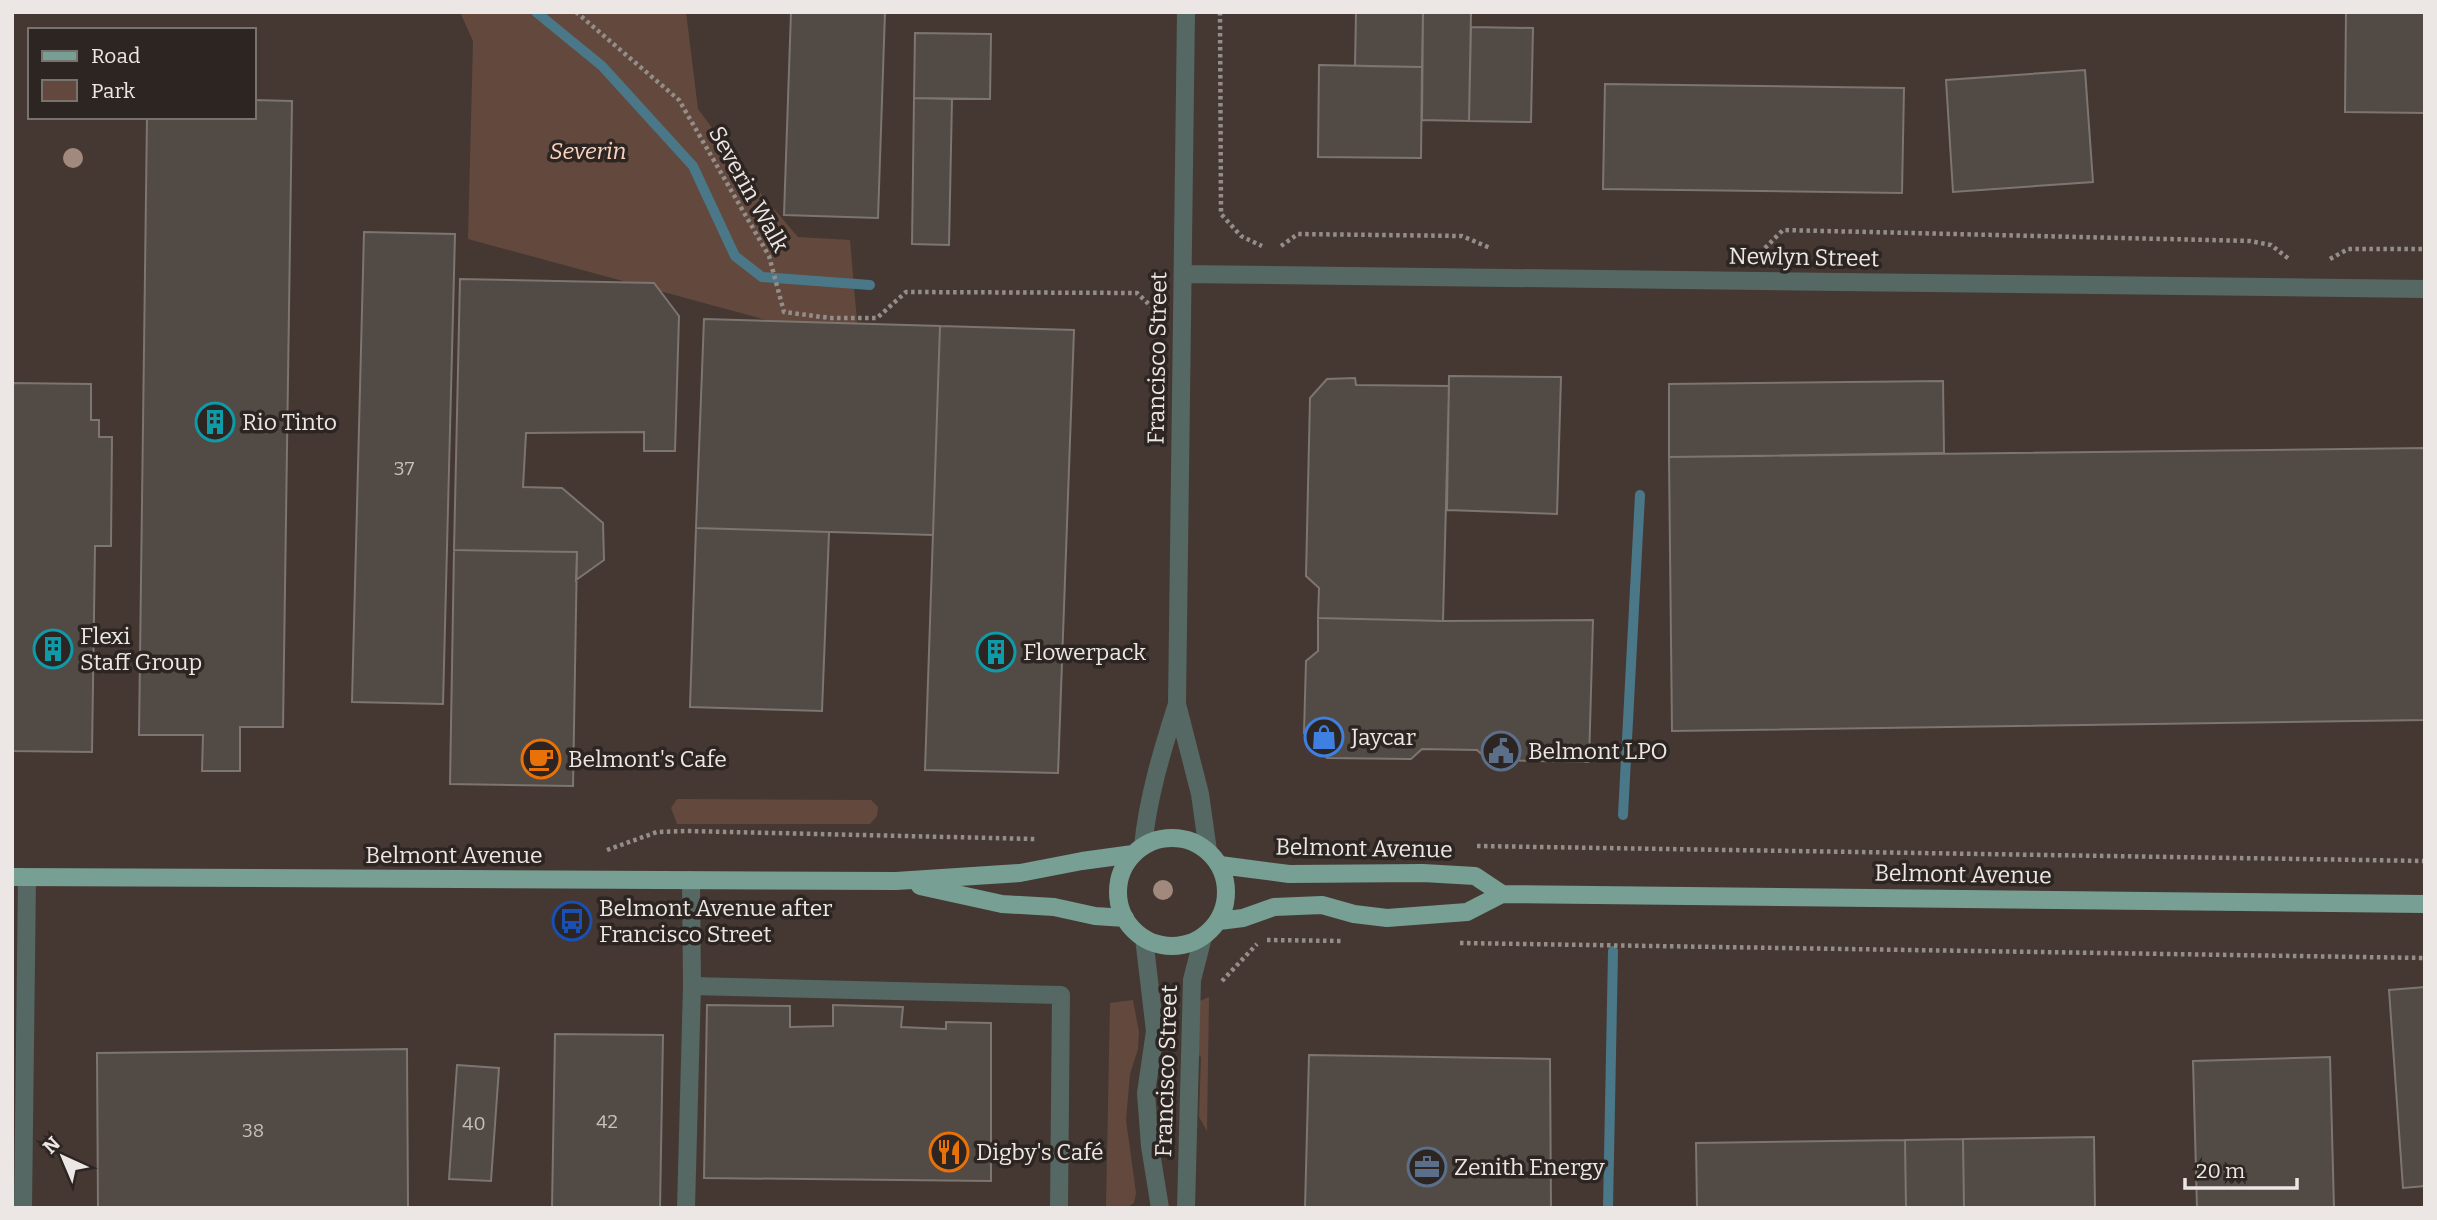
<svg xmlns="http://www.w3.org/2000/svg" width="2437" height="1220" viewBox="0 0 2437 1220" font-family="Bitter,serif">
	<style>
		.built { fill: #453832; fill-rule: evenodd }
		.green { fill: #63493d }
		.lines { fill: none; stroke-linecap: round; stroke-linejoin: round }
		.stream { stroke: #4b7888; stroke-width: 10 }
		.building { fill: #514a45; stroke: #7c7570; stroke-width: 2 }
		.path { stroke: #948e8b; stroke-width: 4.5; stroke-dasharray: 3.5 3.5; stroke-linecap: butt }
		.minor { stroke: #556863; stroke-width: 18 }
		.major { stroke: #779f94; stroke-width: 18 }
		.tree { fill: #a2897d }
		.labels { text-anchor: middle; stroke-width: 7; stroke-linejoin: round; paint-order: stroke }
		.number-label { font-size: 19px; fill: #c5c0bd }
		.park-label { font-size: 23px; font-style: italic; fill: #fbd3c0; stroke: #2c2521 }
		.street-label { font-size: 23px; fill: #ece7e5; stroke: #2c2521 }
		.poi-label { font-size: 23px; fill: #ece7e5; stroke: #2c2521; text-anchor: start }
	</style>
	<rect width="100%" height="100%" fill="#362f2b"/>
	<path class="built" d="M12,12H2425V1208H12ZM30,30H254V117H30Z"/>
	<path class="green" d="M460,12H686L698,109L762,195L798,237L850,240L859,345L468,239L473,41Z
		M677,799L871,800L878,807L877,816L870,824H677L671,808Z
		M1209,997L1207,1131L1199,1117L1201,1057L1193,1050L1192,1046L1200,1001Z
		M1133,1000L1139,1032L1138,1049L1130,1074L1126,1120L1136,1193L1134,1203L1126,1208L1106,1207L1110,1003Z"/>
	<g class="lines">
		<path class="stream" d="M536,12L602,66L693,166L735,256L762,277L870,285
			M1623,815L1640,495
			M1608,1208L1613,951"/>
	</g>
	<path class="building" d="M791,12H885L878,218L784,215Z
		M1356,12H1423L1422,67L1355,66Z
		M1423,12H1471L1469,121L1422,120Z
		M2346,12H2425V113L2345,112Z
		M1471,27L1533,28L1531,122L1469,121Z
		M915,33L991,34L990,99L914,98Z
		M1319,65L1422,67L1421,158L1318,157Z
		M2085,70L2093,182L1953,192L1946,80Z
		M1605,84L1904,88L1902,193L1603,189Z
		M914,98L952,99L949,245L912,244Z
		M254,100L292,101L283,727H240V771H202L203,735H139L147,117H254Z
		M364,232L455,234L443,704L352,702Z
		M460,279L654,283L679,316L675,451H644V432L526,433L523,487L562,488L603,523L604,560L576,580L577,552L454,550Z
		M704,319L940,326L933,535L696,528Z
		M940,326L1074,330L1058,773L925,770Z
		M1449,376L1561,377L1557,514L1447,510Z
		M1355,378L1356,385L1449,386L1443,621L1318,618L1319,588L1306,576L1310,398L1327,379Z
		M1943,381L1944,453L1669,457V384Z
		M12,383L91,384V420H99V437H112L111,546H95L92,752L12,751Z
		M2425,448V720L1672,731L1669,457Z
		M696,528L829,532L822,711L690,707Z
		M454,550L577,552L573,786L450,784Z
		M1318,618L1443,621L1593,620L1589,762L1488,760L1477,750L1422,749L1411,759L1327,758L1304,733L1306,661L1318,651Z
		M2425,987V1186L2403,1188L2389,990Z
		M707,1005L790,1006V1027L833,1026V1005L903,1007L901,1027L946,1029V1022L991,1023V1181L704,1178Z
		M555,1034L663,1035L660,1208H552Z
		M407,1049L408,1208H98L97,1053Z
		M1309,1055L1550,1059L1551,1208H1305Z
		M2330,1057L2334,1208H2197L2193,1061Z
		M457,1065L499,1068L491,1181L449,1179Z
		M2094,1137L2095,1208H1964L1963,1139Z
		M1963,1139L1964,1208H1906L1905,1140Z
		M1905,1140L1906,1208H1697L1696,1143Z"/>
	<g class="lines">
		<path class="path" d="M576,12L679,100L769,256L784,312L830,318H877L906,292L1137,293L1153,308
			M1220,12L1221,214L1241,236L1262,246
			M1281,246L1298,234L1462,236L1490,248
			M1760,253L1783,230L2250,241L2271,245L2289,259
			M2330,259L2348,249H2425
			M1477,846L2425,861
			M607,850L657,832L686,831L1036,839
			M1267,940L1343,941
			M1460,943L2425,958
			M1222,981L1257,944"/>
		<path class="minor" d="M1186,12L1177,704L1200,794L1208,851
			M1183,274L2425,289
			M1143,846C1148,797 1162,751 1177,704
			M691,880L692,986
			M1144,938L1155,1031L1146,1093L1150,1146L1160,1208
			M23,1208L27,878
			M686,1208L692,986L1061,995L1059,1208
			M1186,1208L1192,980L1203,937"/>
		<path class="major" d="M1118 892a54 54 0 1 1 108 0a54 54 0 1 1-108 0Z
			M1220,865L1289,874L1423,873L1475,876L1502,894
			M12,877L896,881L1020,873L1082,861L1133,854
			M920,886L1002,904L1054,907L1095,916L1125,918
			M1219,921L1243,918L1274,907L1322,905L1354,914L1387,918L1467,912L1502,894L2425,904"/>
	</g>
	<g class="tree">
		<circle cx="73" cy="158" r="10"/>
		<circle cx="1163" cy="890" r="10"/>
	</g>
	<defs>
		<symbol id="building-ring" viewBox="-11 -11 22 22"><circle r="9.5" fill="#2c2521" stroke="#0f9aa8" stroke-width="1.5"/><path d="M-4-6H4V6H1V3H-1V6H-4ZM-2.5-4.3h1.7v1.8h-1.7ZM.8-4.3h1.7v1.8H.8ZM-2.5-1h1.7V.8h-1.7ZM.8-1h1.7V.8H.8Z" fill="#0f9aa8"/></symbol>
		<symbol id="shop-ring" viewBox="-11 -11 22 22"><circle r="9.5" fill="#2c2521" stroke="#3f7fe0" stroke-width="1.5"/><path d="M-5-2.5h2.3a2.7 3.5 0 0 1 5.4 0H5L5.5 6h-11ZM-1.5-2.5h3a1.5 2.3 0 0 0-3 0Z" fill="#3f7fe0"/></symbol>
		<symbol id="civic-ring" viewBox="-11 -11 22 22"><circle r="9.5" fill="#2c2521" stroke="#5c6f8a" stroke-width="1.5"/><path d="M-.6-6.5H3V-4.5H.6V-3L4-1V1h2V6H-6V1h2V-1L-.6-3ZM-1.2 2.5V6h2.4V2.5Z" fill="#5c6f8a"/></symbol>
		<symbol id="cafe-ring" viewBox="-11 -11 22 22"><circle r="9.5" fill="#2c2521" stroke="#e8710a" stroke-width="1.5"/><path d="M-5.5-4.5H6V0H3Q3 3.5 0 3.5H-2.5Q-5.5 3.5-5.5 0ZM3-3.2v2h1.7v-2ZM-6 4.5H4V6H-6Z" fill="#e8710a"/></symbol>
		<symbol id="bus-ring" viewBox="-11 -11 22 22"><circle r="9.5" fill="#2c2521" stroke="#1a4fb4" stroke-width="1.5"/><path d="M-5-6H5V4H4V6H2V4H-2V6H-4V4H-5ZM-3.5-4V0h7V-4ZM-3.5 1.2v1.5H-2V1.2ZM2 1.2v1.5H3.5V1.2Z" fill="#1a4fb4"/></symbol>
		<symbol id="restaurant-ring" viewBox="-11 -11 22 22"><circle r="9.5" fill="#2c2521" stroke="#e8710a" stroke-width="1.5"/><path d="M-5-6h1v4h1v-4h1v4h1v-4h1v5L-1.5 .5V6h-2V.5L-5-1ZM5-6V6H3V1.5H1.5Q1.5-4 5-6Z" fill="#e8710a"/></symbol>
		<symbol id="office-ring" viewBox="-11 -11 22 22"><circle r="9.5" fill="#2c2521" stroke="#5c6f8a" stroke-width="1.5"/><path d="M-6-3h4V-5.5h4V-3h4V5H-6ZM-1-4.5V-3h2v-1.5ZM-6 0V1H6V0Z" fill="#5c6f8a"/></symbol>
	</defs>
	<g fill-rule="evenodd">
		<use href="#building-ring" x="193" y="400" width="44" height="44"/>
		<use href="#building-ring" x="31" y="627" width="44" height="44"/>
		<use href="#building-ring" x="974" y="630" width="44" height="44"/>
		<use href="#shop-ring" x="1302" y="715" width="44" height="44"/>
		<use href="#civic-ring" x="1479" y="729" width="44" height="44"/>
		<use href="#cafe-ring" x="519" y="737" width="44" height="44"/>
		<use href="#bus-ring" x="550" y="899" width="44" height="44"/>
		<use href="#restaurant-ring" x="927" y="1130" width="44" height="44"/>
		<use href="#office-ring" x="1405" y="1145" width="44" height="44"/>
	</g>
	<g class="labels">
		<g class="number-label">
			<text x="404" y="475">37</text>
			<text x="607" y="1128">42</text>
			<text x="474" y="1130">40</text>
			<text x="253" y="1137">38</text>
		</g>
		<g class="park-label">
			<text x="588" y="159">Severin</text>
		</g>
		<g class="street-label">
			<text transform="translate(749 189) rotate(61)" y="8">Severin Walk</text>
			<text transform="translate(1804 257) rotate(1)" y="8">Newlyn Street</text>
			<text transform="translate(1157 358) rotate(-89)" y="8">Francisco Street</text>
			<text transform="translate(1364 848) rotate(1)" y="8">Belmont Avenue</text>
			<text x="454" y="863">Belmont Avenue</text>
			<text transform="translate(1963 874) rotate(1)" y="8">Belmont Avenue</text>
			<text transform="translate(1166 1071) rotate(-88)" y="8">Francisco Street</text>
		</g>
		<g class="poi-label">
			<text x="242" y="430">Rio Tinto</text>
			<text x="80" y="644">Flexi<tspan x="80" dy="26">Staff Group</tspan></text>
			<text x="1023" y="660">Flowerpack</text>
			<text x="1351" y="745">Jaycar</text>
			<text x="1528" y="759">Belmont LPO</text>
			<text x="568" y="767">Belmont's Cafe</text>
			<text x="599" y="916">Belmont Avenue after<tspan x="599" dy="26">Francisco Street</tspan></text>
			<text x="976" y="1160">Digby's Café</text>
			<text x="1454" y="1175">Zenith Energy</text>
		</g>
	</g>
	<rect width="2437" height="1220" fill="none" stroke="#ece7e5" stroke-width="28"/>
	<rect x="28" y="28" width="228" height="91" fill="#2c2521" stroke="#79736f" stroke-width="2"/>
	<rect x="42" y="51" width="35" height="10" fill="#779f94" stroke="#79736f" stroke-width="2"/>
	<text x="91" y="63" font-size="21" fill="#ece7e5">Road</text>
	<rect x="42" y="80" width="35" height="21" fill="#63493d" stroke="#79736f" stroke-width="2"/>
	<text x="91" y="98" font-size="21" fill="#ece7e5">Park</text>
	<g transform="translate(63 1157) rotate(316)" stroke="#2c2521" stroke-width="5" paint-order="stroke">
	<path d="M0-5L12 26L0 18L-12 26Z" fill="#ece7e5"/>
	<text y="-10" font-size="19" font-weight="bold" text-anchor="middle" fill="#ece7e5">N</text>
	</g>
	<path d="M2185 1178v10h112v-10" fill="none" stroke="#ece7e5" stroke-width="3.5"/>
	<text x="2196" y="1178" font-size="21" fill="#ece7e5" stroke="#2c2521" stroke-width="5" paint-order="stroke">20 m</text>
</svg>
